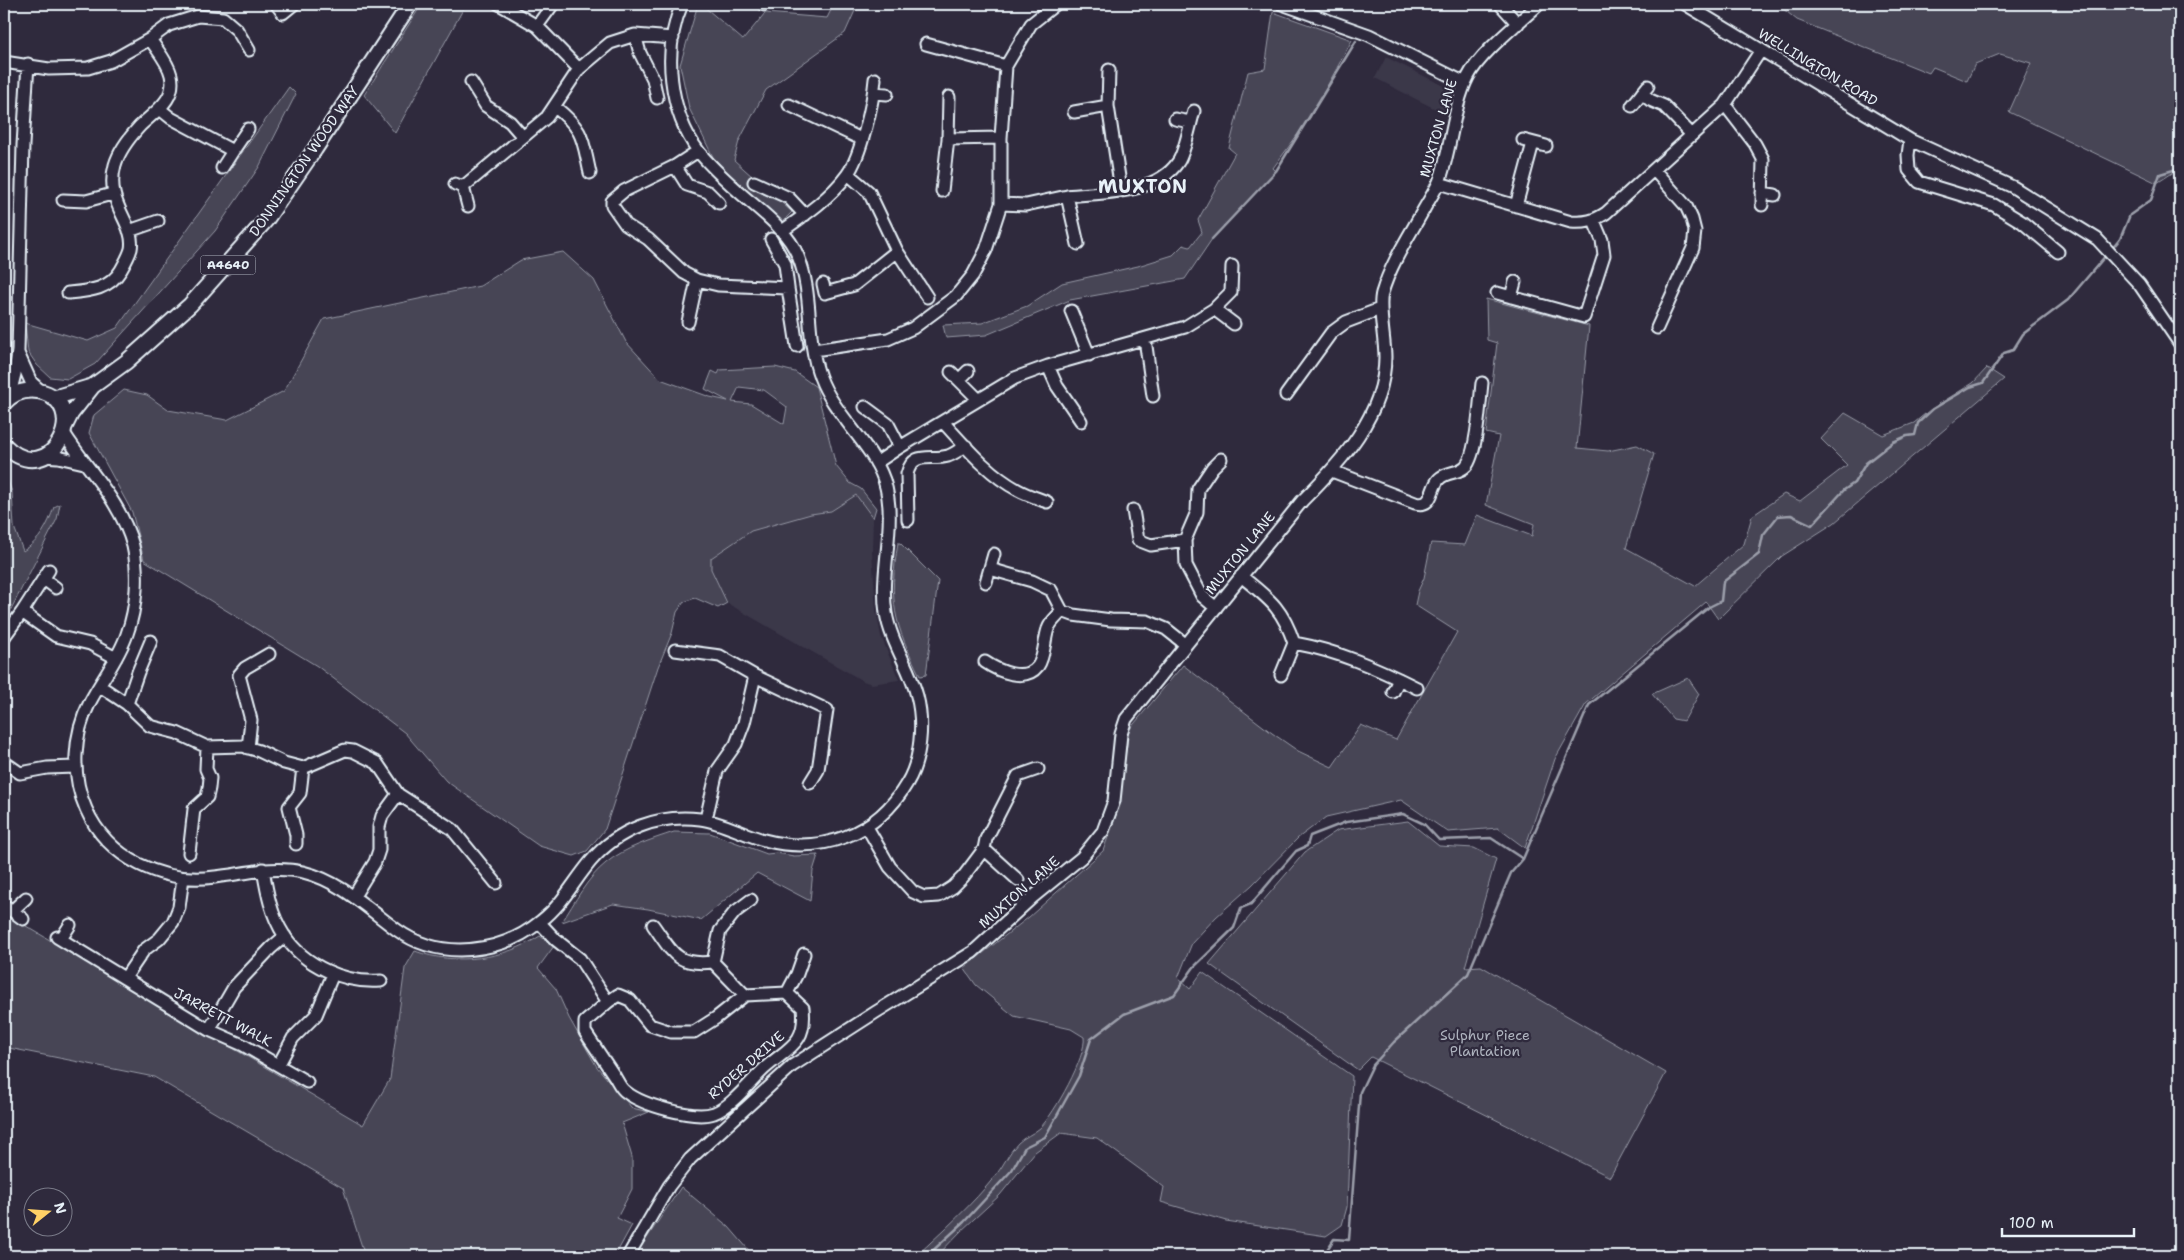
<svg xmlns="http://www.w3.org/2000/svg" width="2184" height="1260" viewBox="0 0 2184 1260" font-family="'Shantell Sans',sans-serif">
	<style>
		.built { fill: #3b3749 }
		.green { fill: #464455; stroke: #979aa6; fill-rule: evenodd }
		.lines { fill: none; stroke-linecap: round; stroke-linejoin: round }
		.stream { stroke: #9c9fab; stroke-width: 2.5 }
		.minor-casing { stroke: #e8f1f8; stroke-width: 15 }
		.major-casing { stroke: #e8f1f8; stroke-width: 18 }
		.minor { stroke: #2f2a3d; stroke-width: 11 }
		.major { stroke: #2f2a3d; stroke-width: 14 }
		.labels { text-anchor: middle; stroke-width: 4.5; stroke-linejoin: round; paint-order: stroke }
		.shield { fill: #2f2a3d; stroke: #b0b5c0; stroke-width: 1 }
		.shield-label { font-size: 12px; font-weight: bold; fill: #e8f1f8 }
		.street-label { font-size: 14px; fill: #e8f1f8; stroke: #2f2a3d }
		.park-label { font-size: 14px; fill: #afb4bf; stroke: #2f2a3d }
		.district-label { font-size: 19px; font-weight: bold; letter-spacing: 1px; fill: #e8f1f8; stroke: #2f2a3d }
	</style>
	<rect width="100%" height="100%" fill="#2f2a3d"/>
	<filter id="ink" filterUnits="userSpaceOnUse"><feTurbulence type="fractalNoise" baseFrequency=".02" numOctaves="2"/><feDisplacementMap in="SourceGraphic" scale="10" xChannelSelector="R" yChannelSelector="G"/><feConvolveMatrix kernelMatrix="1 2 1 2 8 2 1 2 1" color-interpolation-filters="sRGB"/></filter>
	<g filter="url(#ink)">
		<path class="built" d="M1386,57L1442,85L1451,99L1447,115L1375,78Z
			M856,495L873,518L872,552L876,610L881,636L899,680L872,684L863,681L727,603L711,568V558L751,531L811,514L831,511Z"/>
		<path class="green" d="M422,4H466L395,133L364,95Z
			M698,4H701L743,40L765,13L827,18L834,4H858L845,33L766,90L739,141L734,160L792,212L781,223L750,196L713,157L689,108L680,65Z
			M1777,4H2180V168L2157,183L2009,112L2031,63L2000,54L1975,64L1967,81L1933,67L1929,73L1797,20Z
			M1273,12L1352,40L1310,118L1273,168L1276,171L1212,239L1185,279L1070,300L986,335L946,338L943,325L982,323L1027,306L1062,283L1138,266L1173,255L1183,245L1190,247L1202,232L1198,220L1235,153L1229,148L1248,72L1265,69Z
			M289,87L296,94L259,167L215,231L95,364L68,379L50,377L37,365L28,352L25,323L88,341L117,328Z
			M563,252L594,280L626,342L660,379L710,397L728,401L705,389L712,371L718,374L720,370L775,367L795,372L816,387L836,466L850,483L861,489L876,508L873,518L856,495L831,511L811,514L751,531L711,558V569L727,603L718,608L695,598L684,602L677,612L672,633L658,667L605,829L587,851L574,856L539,846L446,781L405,733L317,666L144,560L132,512L89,433L94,415L124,390L147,395L168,410L227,420L284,391L324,319L480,286L521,260ZM739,387L764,390L787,407L784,424L751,404L732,402Z
			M4,281H6V365H4Z
			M1486,299L1589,326L1577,448L1608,451L1637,445L1654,454L1626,548L1695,586L1744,544L1752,516L1784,494L1800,501L1847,465L1821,439L1845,413L1883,435L1914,423L1931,409L1973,383L1987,368L2004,379L1834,523L1782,556L1718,619L1706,602L1586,704L1555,759L1525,848L1498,828L1448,832L1401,800L1326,817L1298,838L1252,885L1216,917L1192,943L1178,978L1190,989L1202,972L1352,1076L1347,1207L1342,1225L1326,1236L1226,1221L1161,1202L1164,1187L1097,1138L1061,1133L1035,1152L1000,1195L961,1231L937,1256H916C944,1230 972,1205 996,1175C1004,1165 1009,1152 1018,1143C1024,1137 1033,1134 1040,1128C1054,1114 1087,1056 1084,1037L1071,1029L1014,1016L976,985L964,968L1029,917L1103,851L1117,812L1129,730L1183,665L1272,733L1298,751L1332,767L1361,725L1396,740L1457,632L1415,605L1418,591L1424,578L1431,543L1465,545L1477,515L1532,536L1534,524L1486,505L1499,436L1486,433L1497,343L1487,340Z
			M4,470L12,492L14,527L23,551C40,541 48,525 54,507L60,504L57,519L4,623Z
			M898,543H900L938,581L926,675L920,676C894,623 888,602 898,543Z
			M1688,678L1699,694L1684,721L1673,719L1652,694Z
			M1408,821L1439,846L1474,848L1496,859L1465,967L1481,966L1666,1073L1610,1177L1371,1057L1358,1070L1209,964L1305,852L1338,830Z
			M674,832L710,833L767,854L776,853L794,856L818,855L813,871L810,901L757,873L701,920L648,909L613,904L562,922C575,902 587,878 606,863C624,848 653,839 674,832Z
			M4,913L363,1125L390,1079L405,968L415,951C455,966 505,959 540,936L554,946L538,968L556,989L569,1018L597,1067L632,1108L649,1112L622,1123L632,1157V1189L617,1218L632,1225L615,1256H365L343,1188L154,1077L4,1047Z
			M681,1187L729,1227L754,1256H635Z"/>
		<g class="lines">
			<path class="stream" d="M1212,239L1276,171L1356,41
				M2111,250L2120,239L2130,215L2151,200L2160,174L2180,168
				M927,1256L964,1222L1012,1170L1025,1147L1045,1137L1079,1076L1091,1039L1124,1014L1174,995L1194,967L1234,928L1241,908L1251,904L1296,851L1307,846L1310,836L1346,822L1403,814L1424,824L1439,840L1491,838L1523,859L1589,705L1709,607L1721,601L1723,582L1759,554L1763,535L1778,516L1791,515L1812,525L1844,490L1854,483L1866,463L1893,442L1907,436L1915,435L1918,423L1933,409L1970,387L1983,383L2004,353L2013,350L2023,334L2068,300L2107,254
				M1323,1256L1334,1239L1349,1240L1360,1092L1373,1065L1394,1042L1468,974L1511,873L1523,859"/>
			<defs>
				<path id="minor" d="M276,4L283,13L294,4
					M499,4L537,26L579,69
					M1282,4L1369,35L1465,83
					M1500,4L1518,24
					M1685,4L1910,140L2013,187L2097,239L2139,284L2180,344
					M764,5L766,4
					M537,26L553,4
					M635,35L640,53L653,79L657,98
					M926,44L1006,66
					M4,62L49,69L88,68L111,61L150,39L169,25L198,16L223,18L237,30L249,50
					M1109,70L1108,106L1121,190
					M471,82L486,106L510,122L523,137
					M874,93L887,94
					M1642,93L1650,100L1664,106L1692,135
					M949,97L948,139L1001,138
					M789,105L861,139
					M1725,105L1755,144L1763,159L1762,205
					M1632,106L1648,86
					M555,107C585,131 582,138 590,173
					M161,110L171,118L233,151L248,129
					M1074,112L1108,106
					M1175,119L1190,122
					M1523,140L1546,146
					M1910,140L1908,155L1909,170L1919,182L1994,205L2022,222L2058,252
					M698,151L675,166L624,191L612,201V205L626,225L648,239L684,273L697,280L718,285L788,288L797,346
					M675,166L687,185L708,192L719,203
					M222,168L233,151
					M1654,170L1686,206L1692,219L1695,231L1693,248L1657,328
					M848,174L869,192L897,251L927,297
					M754,182L789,198L805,215
					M1439,183L1571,222C1586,223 1594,221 1606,213L1725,105L1761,50
					M455,184L463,187L468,206
					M463,187L547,117L579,69L610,43L635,35L673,38
					M942,191L948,139
					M1762,193L1775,195
					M63,200L86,201L112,194
					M1001,204L1026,205L1067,196
					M1516,206L1533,143
					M129,231L158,221
					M782,231C805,215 830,198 847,175C861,156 873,103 875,79
					M771,239L785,264L788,288
					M1078,244L1067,196C1102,192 1156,195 1178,162C1185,152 1190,124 1194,111
					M823,284L825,293L854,285L897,251
					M68,293C89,291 109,290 121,270C125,263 129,256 131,249C136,223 104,204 115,165C119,151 129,138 139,127C154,112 177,100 171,75C168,62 157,50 150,39
					M1497,293L1584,317L1604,255L1602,240L1594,221
					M1511,297L1515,282
					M1214,309L1234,324
					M1071,311L1089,355
					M688,322L697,280
					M1145,339L1153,396
					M814,350L888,339L913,328L956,296L973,275L986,250L1001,204V138L1006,66L1031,24L1056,4
					M18,353L31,382L42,392
					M1048,366L1057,386L1081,421
					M951,372L978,399
					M959,380L968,371
					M1286,395L1331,333L1346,322L1380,309
					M9,398L15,374L18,351L23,145L28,64
					M865,407L888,424L900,447L1015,378L1048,366L1185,327L1214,309L1231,292L1232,266
					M943,422C966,447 988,474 1018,490C1027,495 1037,498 1047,502
					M64,433C88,471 121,501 133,546C139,573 137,607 127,634C119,658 102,679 90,702C73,735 71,775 86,809C108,859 163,884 215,877C244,874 273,865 303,872C340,881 367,908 397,930C440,961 501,954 541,921C562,905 574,881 591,861C618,829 659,814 700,819C722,822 742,834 764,840C821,855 877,835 907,783C921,760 924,723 917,696C910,668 891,643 886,613C879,569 898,524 884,480C870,441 834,415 820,377C805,338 814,295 798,256C787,229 760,211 739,192C725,179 711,167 699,152C669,112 662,50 682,4
					M43,456L58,457L84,463
					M876,463L900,447
					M1332,471L1415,503C1434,508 1430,488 1439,479C1447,471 1459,474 1466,466C1477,454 1480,401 1482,383
					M1133,510L1138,540L1151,545L1185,540
					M908,520L907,474C913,450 931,461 948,456C954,454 960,449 966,446
					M990,569L1032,581L1051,590L1062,611
					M49,570L22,612L56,636L90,644L116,658
					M1241,576C1269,599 1282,607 1294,643
					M44,579L56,588
					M986,582L994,554
					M1216,608L1202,596L1186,565L1185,540L1197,512L1198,489L1212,468L1221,459
					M4,637L22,612
					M675,650L720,656L755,676
					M985,662C998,671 1025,683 1038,666C1045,656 1044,640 1048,629C1050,622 1058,616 1062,611L1073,615L1111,620L1147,621L1166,629L1185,644
					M1281,675L1294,643C1338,651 1377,668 1417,688
					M100,686L127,704L150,726L177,733L207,747L243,746L259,751L284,763L303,768L345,750L353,751L377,763L398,794L382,816L379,827V850L375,862L354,896
					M1393,692L1399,679
					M127,704L138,672L151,641
					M248,748L251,720L239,675L245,668L269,654
					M4,762L20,773L47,768L75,767
					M398,794L452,829L496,883
					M706,819L717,771L736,744L744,723L755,676L827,710L818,770L810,783
					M867,827L890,867L913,892L924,897L939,896L953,887L963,877L984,849L1018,880
					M296,844V835L289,807L300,793L303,768
					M984,849L986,839L1018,776L1038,769
					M189,853L194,809L207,797L209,788L210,778L206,769L207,747
					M263,869C267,893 271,915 284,935C304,966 346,984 381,981
					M751,900L735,912L720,931L713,962L745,995L787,993L797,974L804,954
					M4,905L23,919
					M12,911L26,898
					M540,923L556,940L580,959L608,1002L585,1022V1032C595,1047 605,1062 615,1077C618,1082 621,1089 626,1092C642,1105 694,1120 714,1113C730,1108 752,1080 765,1068C789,1047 807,1043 803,1008L787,993
					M653,925C673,953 676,966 713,962
					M57,937L209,1030L243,1045L307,1082
					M61,939L70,925
					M125,978L144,950L159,939L173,922L179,907L183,878
					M608,1002L618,995L630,1000L650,1025L671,1032H694L716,1018L745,995
					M209,1030L234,987L271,948L285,936
					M279,1064L293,1038L316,1015L333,974
					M628,1256L669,1186L690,1159L792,1066L876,1012L973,952L1033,897L1082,857L1103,831L1114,801L1121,734L1126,719L1302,501C1341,462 1385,415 1385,357C1385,339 1378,308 1382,293C1391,263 1409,236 1424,209C1429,200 1435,191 1439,182C1451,151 1453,106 1468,77C1480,53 1519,23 1539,4"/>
				<path id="major" d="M53,398L93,386
					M4,403C13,393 24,389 38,391C94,401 52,494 4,445
					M65,426L71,414L93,386L126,362L190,305L266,220L315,149L410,4"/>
			</defs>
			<use href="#minor" class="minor-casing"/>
			<use href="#major" class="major-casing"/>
			<use href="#minor" class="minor"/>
			<use href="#major" class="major"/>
		</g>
	</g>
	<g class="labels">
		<rect class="shield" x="200.5" y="255.5" width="55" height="19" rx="4"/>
		<g class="shield-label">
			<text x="228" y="269">A4640</text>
		</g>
		<g class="street-label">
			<text transform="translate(1818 67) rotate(31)" y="5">WELLINGTON ROAD</text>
			<text transform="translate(1438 128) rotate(-74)" y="5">MUXTON LANE</text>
			<text transform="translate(304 161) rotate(-55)" y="5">DONNINGTON WOOD WAY</text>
			<text transform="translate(1240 553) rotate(-51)" y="5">MUXTON LANE</text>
			<text transform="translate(1019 892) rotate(-41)" y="5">MUXTON LANE</text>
			<text transform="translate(223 1017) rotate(28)" y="5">JARRETT WALK</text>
			<text transform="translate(746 1065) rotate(-41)" y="5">RYDER DRIVE</text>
		</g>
		<g class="park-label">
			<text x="1485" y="1040">Sulphur Piece<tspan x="1485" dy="16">Plantation</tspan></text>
		</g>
		<g class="district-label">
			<text x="1143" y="193">MUXTON</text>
		</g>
	</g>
	<rect width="2184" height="1260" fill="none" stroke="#2f2a3d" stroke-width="20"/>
	<rect x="10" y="10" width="2164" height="1240" fill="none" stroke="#e8f1f8" stroke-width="2" filter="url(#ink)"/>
	<g transform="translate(48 1212) rotate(73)"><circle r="24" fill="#2f2a3d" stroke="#797a88"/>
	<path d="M0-4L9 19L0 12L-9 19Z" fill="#ffd166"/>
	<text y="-8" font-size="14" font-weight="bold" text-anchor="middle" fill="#e8f1f8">N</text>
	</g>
	<path d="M2002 1228v8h132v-8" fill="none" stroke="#e8f1f8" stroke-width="2.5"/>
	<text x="2009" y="1228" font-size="15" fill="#e8f1f8" stroke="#2f2a3d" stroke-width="4" paint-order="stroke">100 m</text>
</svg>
